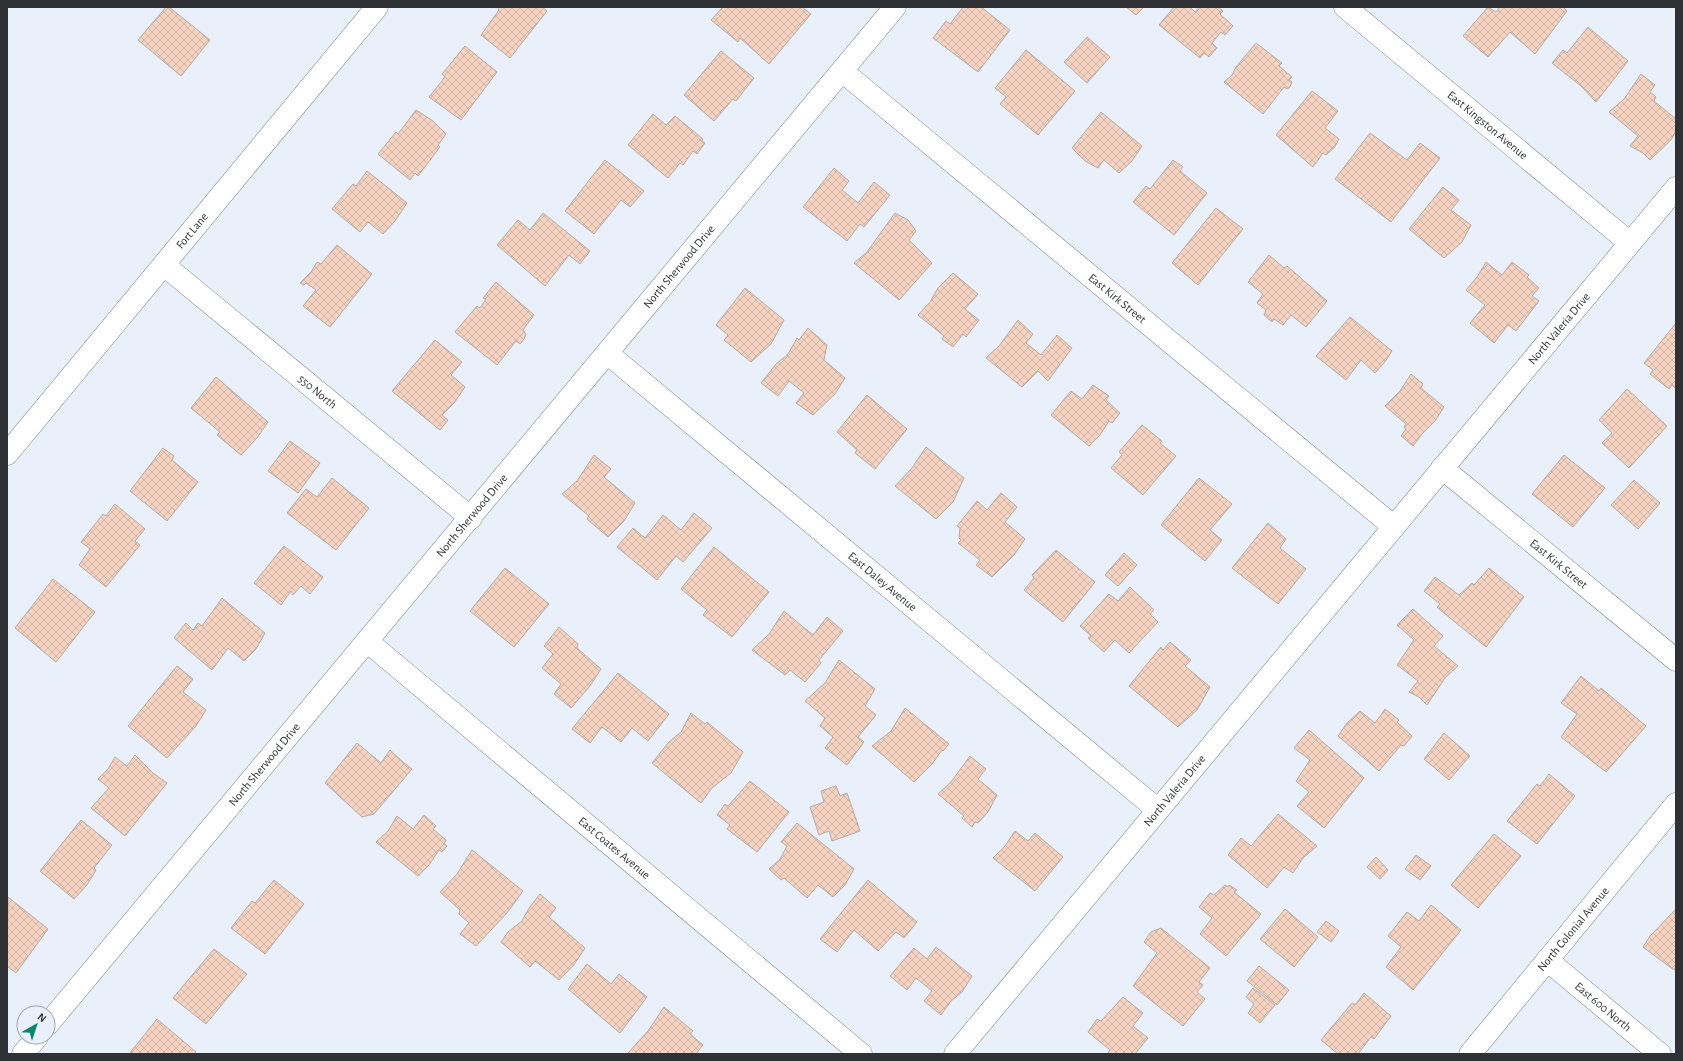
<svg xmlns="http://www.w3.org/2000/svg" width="1683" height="1061" viewBox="0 0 1683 1061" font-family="'Alegreya Sans',sans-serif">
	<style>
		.building { fill: url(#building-cross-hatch); stroke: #b5aba6 }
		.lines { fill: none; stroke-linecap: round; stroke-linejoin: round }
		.street-casing { stroke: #7a7f86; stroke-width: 23 }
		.secondary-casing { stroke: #7a7f86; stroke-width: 23 }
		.street { stroke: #fff; stroke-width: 22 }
		.secondary { stroke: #fff; stroke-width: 22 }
		.labels { text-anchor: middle; stroke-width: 4; stroke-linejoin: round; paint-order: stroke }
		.street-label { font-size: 12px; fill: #2f3135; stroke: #eaf0f9 }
	</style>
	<defs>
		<pattern id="building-cross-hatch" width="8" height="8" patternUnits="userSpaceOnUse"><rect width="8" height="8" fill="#f6d2c1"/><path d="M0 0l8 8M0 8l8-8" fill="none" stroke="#d3b5a6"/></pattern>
	</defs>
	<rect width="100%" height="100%" fill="#eaf0f9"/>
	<path class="building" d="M166,7H169L210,40L181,76L138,40Z
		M499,7H542L547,11L510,58L481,35L499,10L498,9Z
		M723,7H802L811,14L769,64L740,38L738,42L711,20Z
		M963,7H981L1010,30L978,72L933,38L946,21L950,24Z
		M1126,7H1144L1136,15Z
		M1174,7H1190L1195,12L1199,7H1218L1223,11L1220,14L1233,26L1225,35L1221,32L1212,43L1217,48L1209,57L1204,53L1200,58L1159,25Z
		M1488,7L1496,12L1500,7H1563L1567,11L1535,54L1510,32L1488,57L1463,36Z
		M1588,27L1628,61L1596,102L1581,86L1552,63L1563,50L1567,53Z
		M1087,37L1110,57L1087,83L1064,62Z
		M1256,43L1282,63L1279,66L1292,77L1289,80L1292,82L1290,87L1287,89L1284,87L1263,114L1224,82L1232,75L1236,67Z
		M465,46L497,72L461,120L429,97L445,77L442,74Z
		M1026,50L1075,91L1038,135L1000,104L1006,97L995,88Z
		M721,51L754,78L736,101L733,99L714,121L684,95Z
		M1641,74L1655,85L1650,92L1656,97L1654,101L1676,119V131L1671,140L1650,160L1643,153L1630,146L1638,136L1609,112L1624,99Z
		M1312,91L1338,111L1325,128L1339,139L1334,148L1326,155L1323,153L1313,167L1276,135Z
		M416,110L433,121L446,134L438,145L440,147L418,176L415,173L410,180L378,154L396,132L398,134Z
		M1101,112L1142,146L1132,161L1119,173L1104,160L1098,168L1085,161L1072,148Z
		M653,114L666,125L675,116L703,139L702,141L705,143L697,154L693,151L683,165L680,163L668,178L628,145Z
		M1370,133L1407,160L1420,143L1440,158L1391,222L1335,179Z
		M605,160L644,191L630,207L621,200L594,234L565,211Z
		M1173,160L1183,167L1180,171L1207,193L1174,235L1133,202L1146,186L1150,189Z
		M834,168L849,181L842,190L858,203L874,182L890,195L864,227L860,224L847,241L803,207Z
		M367,171L407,203L395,221L383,234L368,222L360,232L332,209L353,184L356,186Z
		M1443,187L1459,200L1451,210L1471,225L1462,242L1444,258L1409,229Z
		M1216,208L1243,229L1198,285L1172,263Z
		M543,213L590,251L580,264L569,255L545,286L497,245L518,220L530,230Z
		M895,213L908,220L916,231L909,240L932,263L899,300L854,263L867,252Z
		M337,245L372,274L330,327L303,306L316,290L306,283L304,285L300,283L311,272L317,262L321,264Z
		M1269,255L1284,268L1287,266L1327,301L1306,327L1291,315L1283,325L1274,319L1272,322L1264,315L1266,310L1257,303L1263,294L1248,282Z
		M1486,262L1502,275L1512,262L1529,275L1527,277L1539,288L1532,296L1539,301L1516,331L1508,325L1494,343L1470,323L1485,305L1466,290L1477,277Z
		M953,273L978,294L965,309L979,320L966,337L963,334L953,347L942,339L944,336L918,315L930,302L938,288Z
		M496,282L534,315L523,330L526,334L524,339L520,344L516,341L497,365L455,332L477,306L480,308L486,299L483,298Z
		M745,288L784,320L771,344L751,362L724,340L728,335L716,325Z
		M1350,317L1392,351L1384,363L1375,373L1361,360L1346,380L1316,356Z
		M1018,320L1033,334L1026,343L1041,355L1057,335L1072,348L1048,381L1038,371L1022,387L986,358L999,346Z
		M1676,323V389L1672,385L1669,389L1650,374L1653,370L1644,363Z
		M808,328L827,345L824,360L845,378L835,394L813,415L796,403L804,393L789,381L778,396L761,383L776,364L788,354L797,338L799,340Z
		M435,340L462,362L451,375L465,387L454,403L442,415L448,420L440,430L392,391Z
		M1411,374L1423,384L1421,388L1444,407L1435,421L1422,434L1413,446L1401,436L1406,429L1404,427L1406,424L1385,406L1400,391Z
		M216,377L268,422L257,438L241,455L217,435L220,432L191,408Z
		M1093,385L1109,396L1106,400L1120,413L1112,423L1109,421L1100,435L1089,446L1051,415L1071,391L1082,399Z
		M1627,389L1667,426L1629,468L1602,443L1612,433L1599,420Z
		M867,395L907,429L875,469L855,453L857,450L837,432Z
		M1142,425L1162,441L1160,443L1176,456L1143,495L1111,468L1122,455L1119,452Z
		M290,441L320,463L298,493L268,471Z
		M926,447L964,478L953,502L936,519L895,486L912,468Z
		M163,448L174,456L172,460L198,482L167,521L130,491Z
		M594,455L611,469L604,477L635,503L624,521L608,537L587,519L589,516L562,494L577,481Z
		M1564,455L1605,488L1573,527L1532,494Z
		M332,478L369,508L336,550L287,513L306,489L317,497Z
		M1199,478L1232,504L1210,530L1222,540L1205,561L1161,525Z
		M1634,480L1660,503L1638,529L1611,505Z
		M1001,493L1017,507L1005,522L1025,539L1014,555L992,577L976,565L980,560L958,543L961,540L959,538L960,528L957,526L977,501L987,510Z
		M115,504L145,529L135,541L140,545L106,587L79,565L90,549L81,542L103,514L106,516Z
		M694,513L712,528L683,562L676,556L657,580L617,547L633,528L645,538L663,515L681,530Z
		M1268,523L1286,539L1280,548L1306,569L1278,604L1232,568Z
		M284,546L323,577L310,594L301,586L293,595L291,591L281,605L254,583Z
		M714,547L769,592L732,637L703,615L707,610L681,589Z
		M1056,550L1095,582L1063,622L1024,590L1034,578L1032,575Z
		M1124,553L1137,565L1118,586L1105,575Z
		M505,568L549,604L514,647L470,611Z
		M1489,568L1524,597L1486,647L1439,609L1437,607L1440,604L1424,591L1435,577L1459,595L1472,583L1474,585Z
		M53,579L95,612L56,662L15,628Z
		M1130,587L1154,610L1150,614L1158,622L1129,653L1115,640L1104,652L1088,638L1091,636L1080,626L1109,594L1118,601Z
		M222,598L265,633L256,649L244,661L228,648L212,670L174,638L186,623L193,630L198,623L202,626Z
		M1413,609L1443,636L1434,646L1458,666L1445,678L1427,705L1419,697L1409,692L1418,681L1397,665L1414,640L1397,625Z
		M784,611L813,635L827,617L843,631L819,660L821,663L805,682L790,670L785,675L752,650L769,634Z
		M559,627L578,644L577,648L601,669L590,686L571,708L554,694L561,684L542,668L553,654L544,646Z
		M1170,642L1191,660L1185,666L1210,687L1197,710L1178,727L1129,686L1161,647L1163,650Z
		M839,660L875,689L865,706L876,715L858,737L864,742L847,765L825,748L833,737L820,726L825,718L805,701L825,683Z
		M177,666L193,679L183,692L206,710L196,726L167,758L128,726Z
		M618,673L669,714L648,741L632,728L621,742L602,727L590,743L572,729Z
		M1581,676L1599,691L1601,688L1646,726L1606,772L1561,737L1577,714L1561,703Z
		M905,708L949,744L943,751L942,750L932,764L914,782L872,746L891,731Z
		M1385,709L1399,720L1397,722L1412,736L1404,746L1401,745L1379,771L1338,736L1347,723L1360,711L1375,723Z
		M691,713L705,724L707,722L743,752L731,773L712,788L701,803L652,763L669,742L681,732Z
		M1309,730L1364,778L1324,828L1297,806L1309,792L1296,781L1310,760L1294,748Z
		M1444,733L1470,756L1449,780L1424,759Z
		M357,743L381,763L390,750L403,762L412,769L374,814L362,817L325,783Z
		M135,755L153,773L167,783L125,836L91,808L109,788L98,779L108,769L115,757L127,766Z
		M970,756L986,769L978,779L997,795L988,812L978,823L975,822L972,827L962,818L964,816L938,794L951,782Z
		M1549,774L1575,796L1537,844L1507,821L1537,784L1540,786Z
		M750,781L789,812L757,852L727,829L730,825L717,815L725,804L728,806Z
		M836,786L840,796L847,793L860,831L832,841L829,831L819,835L810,807L824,802L821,791Z
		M1278,814L1317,846L1303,858L1293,873L1284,867L1267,888L1228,855L1241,838L1251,846Z
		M424,815L436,826L433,829L446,840L444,844L447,846L442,852L439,850L429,865L418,876L376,842L388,831L397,816L413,829Z
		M81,820L112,845L94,868L96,870L87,885L74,899L40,871Z
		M797,823L854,869L845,885L833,897L818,885L807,898L784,878L781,880L769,869L780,859L787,846L781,842Z
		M1015,831L1028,841L1035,833L1063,857L1035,891L993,858L1005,846Z
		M1494,834L1521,856L1478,908L1451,885Z
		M472,850L523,891L507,913L476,946L460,934L469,923L459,914L460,910L440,892L457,874Z
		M1416,855L1431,866L1420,880L1405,869Z
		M1376,857L1388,870L1380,879L1367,867Z
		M274,880L304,904L265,954L231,928L252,901L255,903Z
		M868,880L917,922L904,938L896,932L878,951L854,930L837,952L820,939Z
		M1225,885L1228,887L1229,885L1237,890L1234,892L1261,914L1226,956L1200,934L1212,918L1199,907L1210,893L1214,895Z
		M540,894L556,908L549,917L585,948L573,966L559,980L535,961L530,967L501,942L508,932L522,921L529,908Z
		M8,897L48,929L16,973L7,966Z
		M1431,905L1461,930L1413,990L1386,967L1401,947L1388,936L1407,912L1419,921Z
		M1285,909L1318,937L1294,967L1260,939Z
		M1676,909V967L1674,970L1643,947L1650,936Z
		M1326,921L1339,931L1331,942L1317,932Z
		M1161,928L1210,968L1199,982L1203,985L1197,992L1205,999L1183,1026L1133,986L1157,953L1144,942L1151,932Z
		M936,947L972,976L962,992L951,1001L941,1015L924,1001L932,991L916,978L907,990L890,976L914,948L927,959Z
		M214,949L247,974L206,1024L173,998Z
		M587,964L611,984L619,974L647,997L620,1033L568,989Z
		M1259,966L1289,990L1277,1005L1247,981Z
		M1253,988L1275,1005L1260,1023L1248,1013L1254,1004L1246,997Z
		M1364,993L1391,1016L1374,1039L1371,1037L1358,1054H1338L1321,1040L1352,1003L1355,1005Z
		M1123,997L1143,1013L1133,1026L1148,1038L1135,1054H1107L1110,1050L1088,1032L1097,1019L1101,1021Z
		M664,1007L693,1031L690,1034L703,1045L699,1050L696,1054H627L648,1031Z
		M157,1019L196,1052L194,1054H129Z"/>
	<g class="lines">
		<defs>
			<g id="street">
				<path id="s1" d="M1345,7L1630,243"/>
				<path id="s2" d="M842,71L1393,526"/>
				<path id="s3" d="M164,265L471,518"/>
				<path id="s4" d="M607,353L1158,810"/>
				<path id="s5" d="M1442,468L1676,660"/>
				<path id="s6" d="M368,642L861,1054"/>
				<path id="s7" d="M1547,960L1660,1054"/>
				<path id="s8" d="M48,1024L895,7"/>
				<path d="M23,1054L37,1037"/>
				<path id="s9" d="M955,1054L1676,188"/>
				<path id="s10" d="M1470,1054L1676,804"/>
			</g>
			<g id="secondary">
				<path id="s11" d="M7,454L377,7"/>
			</g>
		</defs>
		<use href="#street" class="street-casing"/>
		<use href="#secondary" class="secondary-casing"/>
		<use href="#street" class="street"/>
		<use href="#secondary" class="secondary"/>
	</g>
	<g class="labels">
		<g class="street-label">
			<text dy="4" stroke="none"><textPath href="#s1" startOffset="185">East Kingston Avenue</textPath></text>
			<text dy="4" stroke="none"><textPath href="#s11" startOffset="290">Fort Lane</textPath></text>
			<text dy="4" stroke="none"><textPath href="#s8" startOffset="986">North Sherwood Drive</textPath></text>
			<text dy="4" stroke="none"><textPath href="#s2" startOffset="357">East Kirk Street</textPath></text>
			<text dy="4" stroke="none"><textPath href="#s9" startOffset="944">North Valeria Drive</textPath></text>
			<text dy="4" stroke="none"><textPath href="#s3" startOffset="199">550 North</textPath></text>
			<text dy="4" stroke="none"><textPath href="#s8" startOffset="662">North Sherwood Drive</textPath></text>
			<text dy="4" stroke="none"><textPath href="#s5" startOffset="151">East Kirk Street</textPath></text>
			<text dy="4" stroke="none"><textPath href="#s4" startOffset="358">East Daley Avenue</textPath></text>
			<text dy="4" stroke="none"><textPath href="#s8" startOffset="338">North Sherwood Drive</textPath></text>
			<text dy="4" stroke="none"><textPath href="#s9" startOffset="343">North Valeria Drive</textPath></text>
			<text dy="4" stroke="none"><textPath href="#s6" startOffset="321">East Coates Avenue</textPath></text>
			<text dy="4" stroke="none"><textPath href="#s10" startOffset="162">North Colonial Avenue</textPath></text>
			<text dy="4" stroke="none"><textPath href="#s7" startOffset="73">East 600 North</textPath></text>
		</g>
	</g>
	<rect width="1683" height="1061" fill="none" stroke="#2f3135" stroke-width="16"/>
	<g transform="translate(36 1025) rotate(39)"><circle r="19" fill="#eaf0f9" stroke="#9fa4ab"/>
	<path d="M0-3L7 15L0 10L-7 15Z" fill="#03886d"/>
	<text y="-6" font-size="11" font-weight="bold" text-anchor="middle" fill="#2f3135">N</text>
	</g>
</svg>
